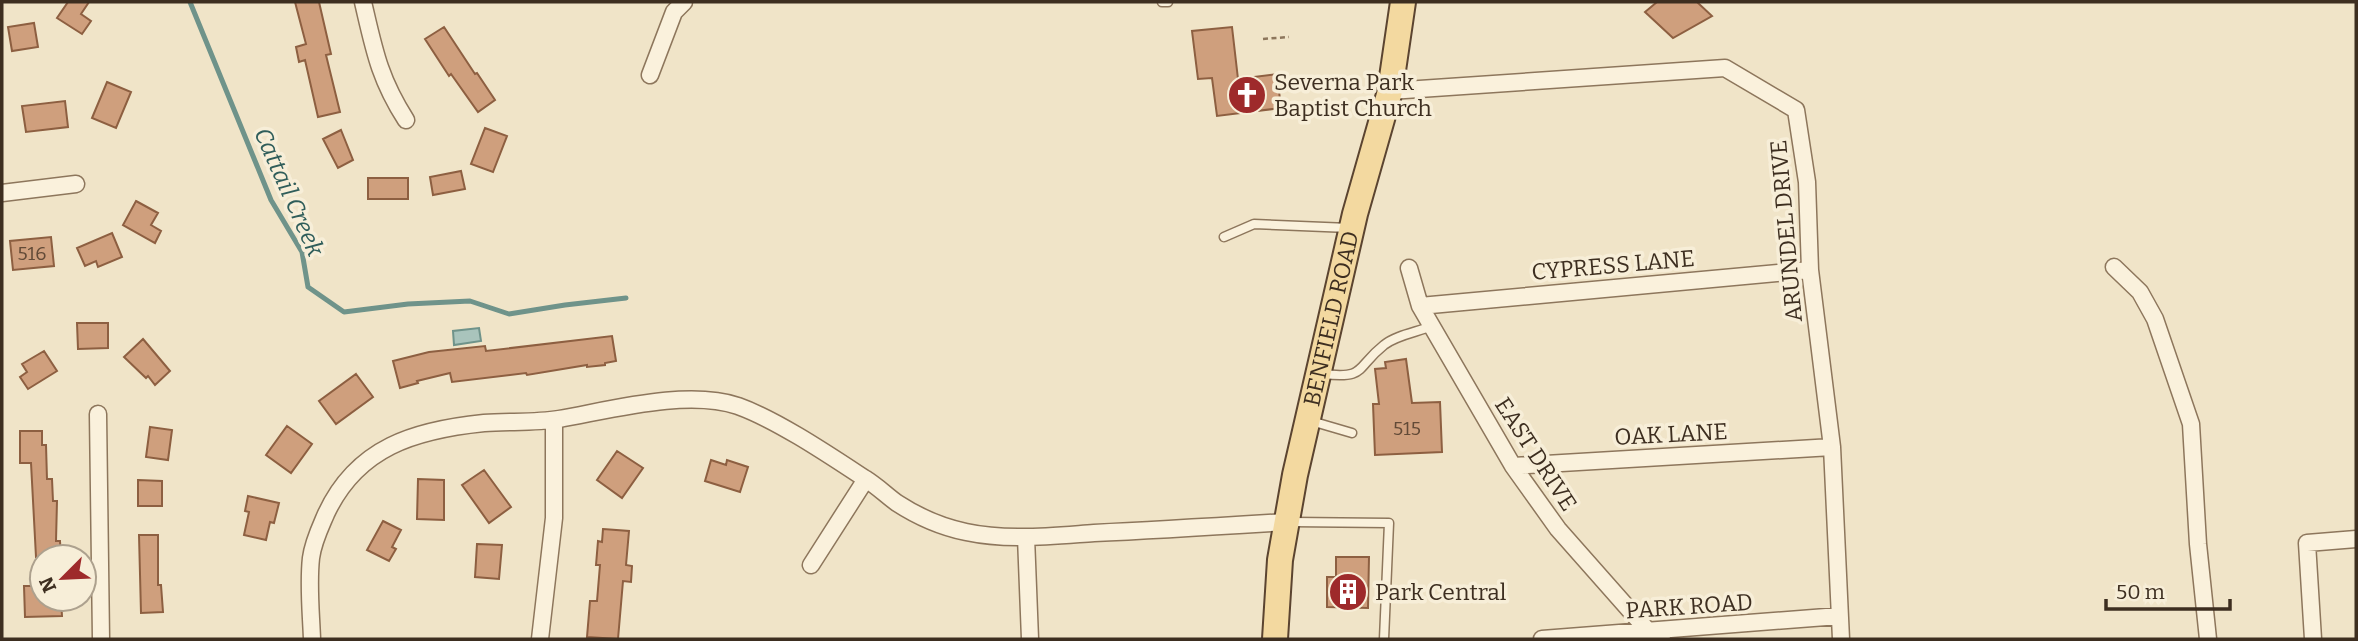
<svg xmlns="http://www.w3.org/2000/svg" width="2358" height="641" viewBox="0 0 2358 641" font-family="Bitter,serif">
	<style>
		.water { fill: #a9c4bc; stroke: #6f938a; stroke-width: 2 }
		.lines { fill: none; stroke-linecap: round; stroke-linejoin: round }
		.stream { stroke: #6f938a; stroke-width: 5 }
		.building { fill: #cf9f7d; stroke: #8d5f41; stroke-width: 2 }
		.service-casing { stroke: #8d765c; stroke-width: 11 }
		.minor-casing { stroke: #8d765c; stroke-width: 19 }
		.primary-casing { stroke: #5b4430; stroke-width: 28 }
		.path { stroke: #8d765c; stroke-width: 2.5; stroke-dasharray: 5 3.5; stroke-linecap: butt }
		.service { stroke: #faf1dc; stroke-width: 8 }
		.minor { stroke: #faf1dc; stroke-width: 16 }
		.primary { stroke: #f3d9a0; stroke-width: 24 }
		.labels { text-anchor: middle; stroke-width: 7; stroke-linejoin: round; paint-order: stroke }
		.number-label { font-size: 19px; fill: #624a37 }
		.poi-label { font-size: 23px; fill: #3d2e20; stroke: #f7eed8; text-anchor: start }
		.street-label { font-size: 23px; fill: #3d2e20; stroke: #f7eed8 }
		.water-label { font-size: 24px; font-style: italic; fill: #2f5d5a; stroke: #f7eed8 }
	</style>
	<rect width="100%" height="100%" fill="#f0e4c8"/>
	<path class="water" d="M479,328L481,341L454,345L453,331Z"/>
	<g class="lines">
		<path class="stream" d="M190,2L271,200L302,252L308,287L344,312L408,304L470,301L509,314L565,305L626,298"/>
	</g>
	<path class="building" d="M68,2H89L81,14L91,21L82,34L57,18Z
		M295,2H319L331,54L326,55L340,112L318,117L305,60L299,62L296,47L306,44Z
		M1657,2H1697L1712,16L1673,38L1645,12Z
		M34,23L38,47L12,51L8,27Z
		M444,27L475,74L477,73L495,100L478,112L451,74L449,76L425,39Z
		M1232,27L1238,79L1277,74L1281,108L1217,116L1212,78L1198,79L1192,31Z
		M107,82L131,92L116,128L92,118Z
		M65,101L68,127L26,132L22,106Z
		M485,128L507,136L493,172L471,164Z
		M341,130L353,160L338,168L323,139Z
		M461,171L465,189L433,195L430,177Z
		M368,178H408V199H368Z
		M136,201L158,213L151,225L161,231L155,243L123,225Z
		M112,233L122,257L98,267L96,261L85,266L77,248Z
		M51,237L54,266L13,270L10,241Z
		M77,323H108V348L78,349Z
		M612,336L616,361L605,363V365L587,367V365L527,375L526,373L452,382L450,373L417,381L418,383L400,388L393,361L429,352L485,346L486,351Z
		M143,339L170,371L155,385L148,376L146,378L124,357Z
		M44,351L57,371L28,389L20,377L27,372L22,364Z
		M1406,359L1412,403L1440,402L1442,452L1375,455L1373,404H1379L1375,369L1386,368L1385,362Z
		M356,374L373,397L336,424L319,401Z
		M287,426L312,444L291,473L266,455Z
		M150,427L172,430L168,460L146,457Z
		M20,431H42V445H46L47,479H52L53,501H57L56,541H60L61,557H36L31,463H20Z
		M617,451L643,468L622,498L597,480Z
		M711,460L726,465L727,460L748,467L740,492L705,481Z
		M484,470L511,507L489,523L462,485Z
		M418,479L444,480V520L417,519Z
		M138,480L162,481V506H138Z
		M248,496L279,503L274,523L270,522L266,540L244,535L249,512L245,511Z
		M383,521L401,530L392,547L396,549L389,561L367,550Z
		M603,529L629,531L626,565L632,566L631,582L623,581L618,639L587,637L590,601H597L600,565H596L598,541L602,542Z
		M139,535H158V585H161L163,612L141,613Z
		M477,544L502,545L499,579L475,577Z
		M1336,557H1369L1368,608L1327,607V577H1336Z
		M24,586H42V599H61L62,616L25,617Z"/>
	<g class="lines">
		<defs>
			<path id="service" d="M1162,2H1168
				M1224,237L1254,224L1349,228
				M1323,374C1367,379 1355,368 1384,345C1396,335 1418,332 1432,326
				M1311,421L1352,433
				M1292,522L1389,523L1384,639"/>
			<path id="minor" d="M363,2C374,49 379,78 406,120
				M650,75L674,12L684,2
				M1390,91L1725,68L1796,110L1807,182L1810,270L1832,447L1841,639
				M2,193L76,184
				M2114,267L2140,292L2155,319L2191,424L2198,544L2208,639
				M1409,268L1420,306L1513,466L1558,529L1649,632L1662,639
				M1420,306L1810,270
				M98,414L101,639
				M1513,466L1832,447
				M1026,537L1030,639
				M811,565L866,479
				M312,639C311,612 308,585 311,558C313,542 320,528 326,514C357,447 415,430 484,423C509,421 535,423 559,419C611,410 687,389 738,406C777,420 829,455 864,478C876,485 886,495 897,503C917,516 942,527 966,532C1008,541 1052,536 1094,533C1158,530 1222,526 1286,522
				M540,639L554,518V420
				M1542,639L1839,616
				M2313,639L2307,543L2356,539"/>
			<g id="primary">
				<path id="s1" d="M1275,639L1280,560L1295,475L1355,214L1390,91L1403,2"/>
			</g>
		</defs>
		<use href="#service" class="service-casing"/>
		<use href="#minor" class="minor-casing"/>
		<use href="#primary" class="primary-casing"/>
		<path class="path" d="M1263,39L1289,37"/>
		<use href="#service" class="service"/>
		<use href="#minor" class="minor"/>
		<use href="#primary" class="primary"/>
	</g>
	<defs>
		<symbol id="church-disc" viewBox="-11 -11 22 22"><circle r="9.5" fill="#9e2a2b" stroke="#f7eed8"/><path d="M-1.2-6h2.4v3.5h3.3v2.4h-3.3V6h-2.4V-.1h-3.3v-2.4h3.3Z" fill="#fff"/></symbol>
		<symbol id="building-disc" viewBox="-11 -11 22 22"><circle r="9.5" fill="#9e2a2b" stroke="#f7eed8"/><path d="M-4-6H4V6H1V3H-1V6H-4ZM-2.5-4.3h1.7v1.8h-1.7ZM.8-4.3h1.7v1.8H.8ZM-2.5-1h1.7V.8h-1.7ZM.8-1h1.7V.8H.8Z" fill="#fff"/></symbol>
	</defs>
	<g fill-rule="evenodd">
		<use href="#church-disc" x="1225" y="73" width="44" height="44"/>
		<use href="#building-disc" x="1326" y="570" width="44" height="44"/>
	</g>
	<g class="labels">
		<g class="number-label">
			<text x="32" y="260">516</text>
			<text x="1407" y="435">515</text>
		</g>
		<g class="poi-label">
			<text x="1274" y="90">Severna Park<tspan x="1274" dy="26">Baptist Church</tspan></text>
			<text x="1375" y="600">Park Central</text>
		</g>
		<g class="street-label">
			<text transform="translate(1786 231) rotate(-95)" y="8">ARUNDEL DRIVE</text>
			<text transform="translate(1613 265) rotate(-5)" y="8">CYPRESS LANE</text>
			<text dy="8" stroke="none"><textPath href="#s1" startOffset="326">BENFIELD ROAD</textPath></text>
			<text transform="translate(1671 434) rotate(-3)" y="8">OAK LANE</text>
			<text transform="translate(1536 454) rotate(57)" y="8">EAST DRIVE</text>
			<text transform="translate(1689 606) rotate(-4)" y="8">PARK ROAD</text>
		</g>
		<g class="water-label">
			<text transform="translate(289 192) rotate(66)" y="8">Cattail Creek</text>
		</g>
	</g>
	<rect width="2358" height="641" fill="none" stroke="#3d2e20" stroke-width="7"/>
	<g transform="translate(63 578) rotate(246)"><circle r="33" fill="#f7eed8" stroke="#ada18e" stroke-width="2"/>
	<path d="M0-5L12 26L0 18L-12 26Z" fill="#9e2a2b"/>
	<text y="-10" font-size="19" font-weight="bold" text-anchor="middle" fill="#3d2e20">N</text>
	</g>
	<path d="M2106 599v10h124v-10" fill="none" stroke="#3d2e20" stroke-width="3.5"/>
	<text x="2116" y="599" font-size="21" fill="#3d2e20" stroke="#f7eed8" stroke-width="5" paint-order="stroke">50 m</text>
</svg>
